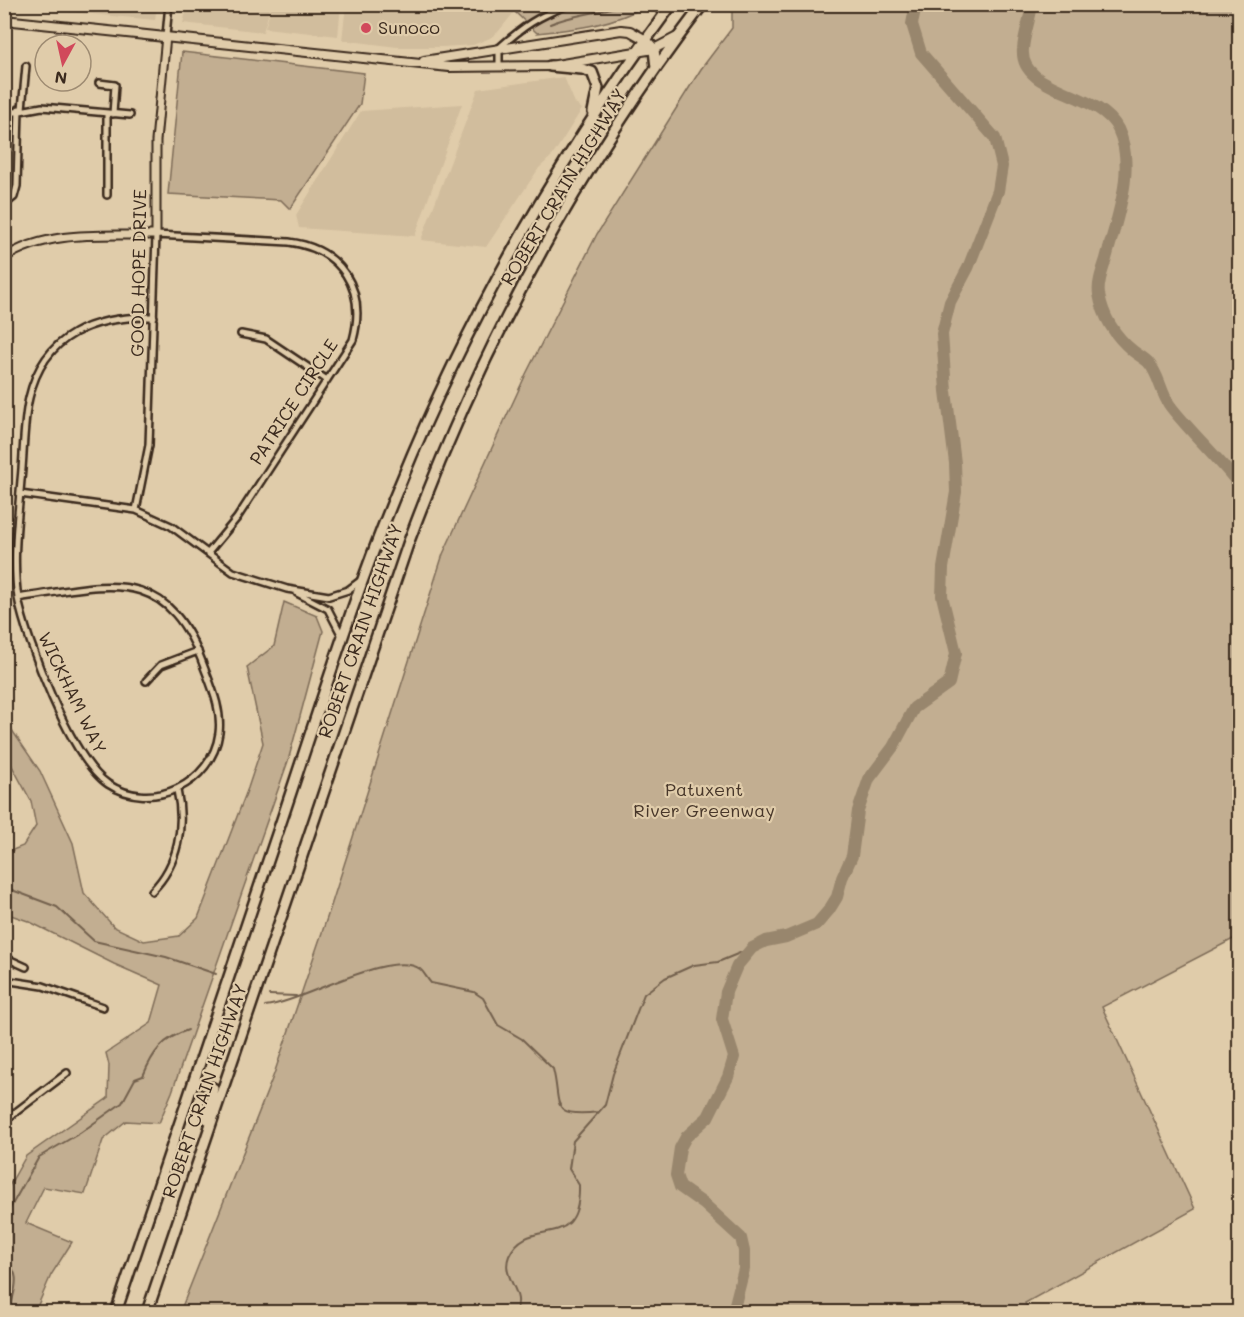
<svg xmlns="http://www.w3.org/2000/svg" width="1244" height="1317" viewBox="0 0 1244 1317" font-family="Mali,sans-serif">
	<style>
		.built { fill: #d1bd9d }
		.green { fill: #c2ae91; stroke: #7e6c58; stroke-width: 1.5 }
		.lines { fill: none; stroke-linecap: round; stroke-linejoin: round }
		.stream { stroke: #73614d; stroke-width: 2 }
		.river { stroke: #98866d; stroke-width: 12 }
		.minor-casing { stroke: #3b2a1e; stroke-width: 10 }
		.tertiary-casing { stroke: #3b2a1e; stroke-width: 11 }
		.secondary-casing { stroke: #3b2a1e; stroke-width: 12 }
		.trunk-casing { stroke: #3b2a1e; stroke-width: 14 }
		.minor { stroke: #e0ccaa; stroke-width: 5 }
		.tertiary { stroke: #e0ccaa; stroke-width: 7 }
		.secondary { stroke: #e0ccaa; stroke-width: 8 }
		.trunk { stroke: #e0ccaa; stroke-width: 9 }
		.poi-dot { fill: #d1495b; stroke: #e0ccaa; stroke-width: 2 }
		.labels { text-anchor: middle; stroke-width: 4.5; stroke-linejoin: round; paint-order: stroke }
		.poi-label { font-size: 18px; fill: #3b2a1e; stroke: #e0ccaa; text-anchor: start }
		.street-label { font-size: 18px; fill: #3b2a1e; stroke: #e0ccaa }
		.park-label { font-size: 18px; fill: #48372a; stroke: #e0ccaa }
	</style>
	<rect width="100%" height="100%" fill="#e0ccaa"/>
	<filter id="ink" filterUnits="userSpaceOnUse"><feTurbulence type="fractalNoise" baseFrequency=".0167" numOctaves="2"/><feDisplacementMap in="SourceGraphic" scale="12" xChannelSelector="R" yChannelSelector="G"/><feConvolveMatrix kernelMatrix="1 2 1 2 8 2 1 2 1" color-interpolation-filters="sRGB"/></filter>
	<g filter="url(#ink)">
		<path class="built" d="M72,5V4L157,5L155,20L70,12Z
			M188,5V4L271,5L263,32L183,23Z
			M272,5H341L338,36L265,28Z
			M346,5V4L520,5L498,32L490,38L473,45L443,47H397L342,40Z
			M564,77L575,103L582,109L553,155L539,168L486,247L421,240L478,89Z
			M462,104L415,236L299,228L296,215L361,111Z"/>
		<path class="green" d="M522,5H647C613,25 576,29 537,33L515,12Z
			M732,5H1239V936L1102,1007L1195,1209L1025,1303L1030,1312H323L321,1309L313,1312H180L274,1074L331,906L443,554L526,374L597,234L701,69L732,28Z
			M182,52L364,73L360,104L290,209L281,200L168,194Z
			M284,602L317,616L323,631L288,761L172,1092L159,1123L126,1121L103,1140L85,1194L44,1187L26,1223L72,1242L51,1275L35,1312H5V1193L26,1156L108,1098L109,1065L106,1053L151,1023L162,985L114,964L28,921L5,913V853L23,846L36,826L31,801L5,753V720L40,771L73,843L84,893L114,927L144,941L179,936L198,918L248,788L263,743L247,667L274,646Z"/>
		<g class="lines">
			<path class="stream" d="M550,24C573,14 599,14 622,4
				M4,887L57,907L94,941L166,957L216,974
				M269,995L296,996
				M265,1006C301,1003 390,948 420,969C424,972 427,979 431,983L474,992L483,998L498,1025L522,1039L553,1069C562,1104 548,1118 599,1112
				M4,1219L39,1157L80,1133L122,1103L135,1079L143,1076C153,1052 163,1038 188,1030
				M4,1260C25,1275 12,1293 10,1312
				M515,1312C527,1293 500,1278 509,1256C528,1213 581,1256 579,1185L569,1169L573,1141L605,1105L613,1074L644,994L665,978L694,965L718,962L752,948"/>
			<path class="river" d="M1032,4C1030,20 1024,34 1023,49C1019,93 1099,90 1118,129C1137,168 1116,220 1106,259C1103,269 1097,283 1099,294C1103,317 1116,337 1133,351C1138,355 1144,358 1148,362C1160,375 1160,393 1171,407C1192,434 1219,458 1240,486
				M733,1312L744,1269V1251L741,1238L704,1204L680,1187L676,1175L680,1148L686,1137L708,1117L728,1077L734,1057L722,1019L726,992L737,966L752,948L766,941L786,937L817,924L829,910L837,897L842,878L852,856L858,811L869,779L893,747L914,708L949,683L956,653L942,596L943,568L956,492L955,463L946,391L942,334L950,302L968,268L998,191L1002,166L995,138L921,53L912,24L916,4"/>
			<defs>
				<path id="minor" d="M166,36L169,4
					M499,67V48C525,25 537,17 570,4
					M99,83L115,85L113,114
					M22,109L26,66
					M4,114L42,107L130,115
					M107,195V113
					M4,205L14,197L17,186L19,109
					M241,334L266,339L327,380
					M20,494L136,510L171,526L233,572L287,589L329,596L348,590L360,581
					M136,510L149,445L156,235L289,242C341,249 367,289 353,340L237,518L208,553
					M297,593L328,609L342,636
					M18,598C26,641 72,760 108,784C152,813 212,784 219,733C222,710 212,688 204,667C166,562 108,585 18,598C12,559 18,519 21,480C24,453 23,424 29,398C44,333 95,316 154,317
					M146,681L161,665L198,651
					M152,891C179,864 185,825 177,790
					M4,957L26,967
					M4,980L43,986L103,1007
					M4,1121L67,1073"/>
				<path id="tertiary" d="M4,258C48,229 106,236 156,235V141L166,36"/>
				<path id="secondary" d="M4,20L449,67L550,66L654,49L677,37
					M424,61L621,30L630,31L646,40"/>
				<path id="trunk" d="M646,40L654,49L656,68
					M550,66L582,69L592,72L598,88L593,112
					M194,1081L213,1088L207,1119
					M116,1312C169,1156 221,999 274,843C315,723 351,601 400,484C470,313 562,153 672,4
					M147,1312L408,544C479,351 578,168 703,4"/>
			</defs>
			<use href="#minor" class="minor-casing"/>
			<use href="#tertiary" class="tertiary-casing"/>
			<use href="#secondary" class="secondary-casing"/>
			<use href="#trunk" class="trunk-casing"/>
			<use href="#minor" class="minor"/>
			<use href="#tertiary" class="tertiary"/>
			<use href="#secondary" class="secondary"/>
			<use href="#trunk" class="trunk"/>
		</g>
	</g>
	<circle class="poi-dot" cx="366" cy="28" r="6"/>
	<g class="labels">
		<g class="poi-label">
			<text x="378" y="34">Sunoco</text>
		</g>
		<g class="street-label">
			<text transform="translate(564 187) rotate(-59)" y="6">ROBERT CRAIN HIGHWAY</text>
			<text transform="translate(139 273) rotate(-89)" y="6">GOOD HOPE DRIVE</text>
			<text transform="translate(294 402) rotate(-57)" y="6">PATRICE CIRCLE</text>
			<text transform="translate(361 631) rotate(-71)" y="6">ROBERT CRAIN HIGHWAY</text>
			<text transform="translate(72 693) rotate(64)" y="6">WICKHAM WAY</text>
			<text transform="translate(205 1091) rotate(-71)" y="6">ROBERT CRAIN HIGHWAY</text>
		</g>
		<g class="park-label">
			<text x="704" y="796">Patuxent<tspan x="704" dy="21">River Greenway</tspan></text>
		</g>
	</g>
	<rect width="1244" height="1317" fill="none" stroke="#e0ccaa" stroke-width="24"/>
	<rect x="12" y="12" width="1220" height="1293" fill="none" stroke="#3b2a1e" stroke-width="2" filter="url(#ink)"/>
	<g transform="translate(63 63) rotate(188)"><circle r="28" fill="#e0ccaa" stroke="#9e8b72" stroke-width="1.5"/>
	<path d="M0-4.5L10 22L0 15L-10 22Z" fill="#d1495b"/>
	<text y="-9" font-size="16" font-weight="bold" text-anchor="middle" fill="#3b2a1e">N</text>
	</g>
</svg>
